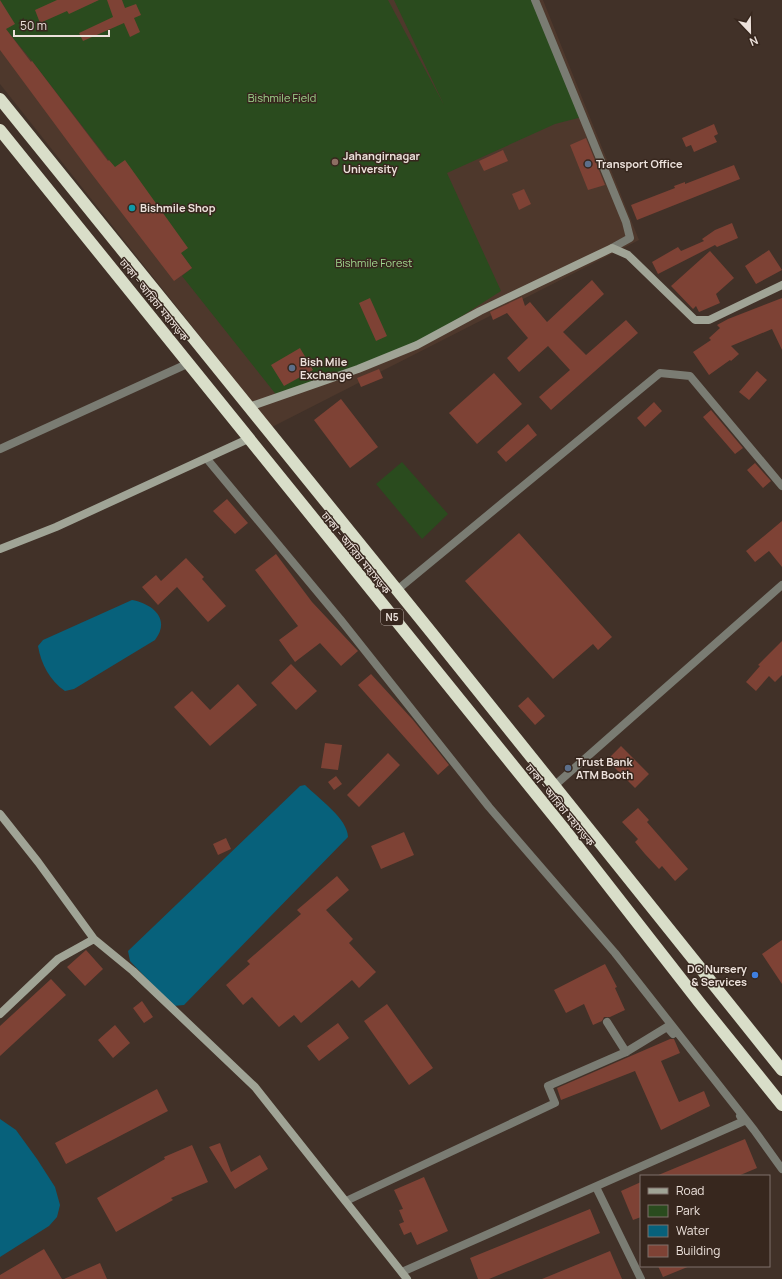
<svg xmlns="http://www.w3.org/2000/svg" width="782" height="1279" viewBox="0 0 782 1279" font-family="Manrope,'Noto Sans Bengali',sans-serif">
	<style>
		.built { fill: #4e382c }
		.green { fill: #2a4b1e }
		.water { fill: #07617b }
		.building { fill: #7e4235 }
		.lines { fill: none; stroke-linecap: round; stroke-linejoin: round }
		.lane { stroke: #7a7c73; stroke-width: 8 }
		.street { stroke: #7a7c73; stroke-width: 8 }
		.secondary { stroke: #a0a496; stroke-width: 8 }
		.highway { stroke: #d9dec9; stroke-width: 12 }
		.education-dot { fill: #8d6e63; stroke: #37271e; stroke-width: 1.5 }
		.service-dot { fill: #5c6f8a; stroke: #37271e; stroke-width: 1.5 }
		.culture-dot { fill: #0f9aa8; stroke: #37271e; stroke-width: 1.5 }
		.shop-dot { fill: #3f7fe0; stroke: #37271e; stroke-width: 1.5 }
		.labels { text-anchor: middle; stroke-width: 3; stroke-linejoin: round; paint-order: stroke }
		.shield { fill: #37271e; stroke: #b6a9a2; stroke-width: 1 }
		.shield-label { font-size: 10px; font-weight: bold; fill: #ece1db }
		.park-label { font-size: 11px; fill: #a1d98f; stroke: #37271e }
		.poi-label { font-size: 11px; font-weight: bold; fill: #ece1db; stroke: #37271e; text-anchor: start }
		.street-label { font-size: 11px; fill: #ece1db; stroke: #37271e }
	</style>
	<rect width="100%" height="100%" fill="#413128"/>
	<path class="built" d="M0,0H543L639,240L272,427L0,84Z"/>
	<path class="green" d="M0,0H388L444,105L394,0H535L582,117L555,124L447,173L501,291L417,345L278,397L182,276L192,268L32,61L0,22Z
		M402,462L448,514L422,539L376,484Z"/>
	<path class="water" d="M132,600C153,604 171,619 155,640L74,689L65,691C50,681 41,664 38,646L43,640Z
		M305,785C318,798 348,819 348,837L184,1005L173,1006L130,961L128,951L300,786Z
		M0,1119L16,1130L37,1159L55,1187L60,1205L57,1217L49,1226L0,1257Z"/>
	<path class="building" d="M0,0L15,24L6,29L31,62L32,61L108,161L109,160L115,167L125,160L188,248L181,253L192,268L174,281L91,173L0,50Z
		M57,0H99L69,14L67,11L40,23L35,10Z
		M107,0H122L125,8L136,4L141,15L134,18L140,32L130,37L124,23L83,41L79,33L113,17Z
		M714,124L718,134L714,136L717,142L694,152L691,145L686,147L682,138Z
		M586,138L605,185L588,190L570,145Z
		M503,150L508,161L484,171L479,161Z
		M734,165L740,179L637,220L631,205L675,188L674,186L685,182V184Z
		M524,189L531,204L519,210L512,194Z
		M732,223L738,238L717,247L715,245L658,274L652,262L678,247L681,251L704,241L702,239L715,230Z
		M769,250L782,270L756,284L745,266Z
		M710,251L734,278L716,294L720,303L699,312L696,306L693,309L671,286Z
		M592,280L604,294L563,332L586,355L626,320L638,333L551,410L539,397L570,370L548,346L519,372L507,358L528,338L507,313L493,320L490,312L522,297L525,306L530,302L547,322Z
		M370,298L387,336L376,341L359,303Z
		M782,298V350L772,329L731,346L739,354L731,361L730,360L709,375L693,352L711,340L709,338L720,328L717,325L728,319Z
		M300,348L313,370L284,386L271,365Z
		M379,369L383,378L361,387L357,378Z
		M757,371L767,380L749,400L739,392Z
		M494,373L522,404L477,444L449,413Z
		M341,399L378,447L350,468L314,420Z
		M654,402L662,411L645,427L637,418Z
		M711,410L743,448L735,454L703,417Z
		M528,424L537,435L506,462L497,452Z
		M755,463L771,481L763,488L747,470Z
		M227,499L248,523L235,534L213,511Z
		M782,521V567L769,551L755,562L746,551Z
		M519,533L612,637L598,650L593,644L553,679L465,581Z
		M276,554L312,602L358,651L341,666L320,643L295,662L279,640L298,626L255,570Z
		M186,558L204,577L202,579L226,606L208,622L177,587L158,605L142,587L156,575L161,581Z
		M782,641V675L775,682L769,676L756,691L746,682L760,666L758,665Z
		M291,664L317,691L296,710L271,683Z
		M371,674L413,720L449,765L438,775L358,685Z
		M238,684L257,705L210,746L174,707L192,691L210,710Z
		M528,697L545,716L535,725L518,706Z
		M325,743L342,745L338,770L321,768Z
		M621,746L649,774L635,788L607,760Z
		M388,753L400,765L359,807L347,795Z
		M336,776L342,784L334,790L328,782Z
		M638,808L649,820L647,822L688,869L675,881L662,866L659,869L645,854L635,842L638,839L622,822Z
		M404,832L414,855L381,869L371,846Z
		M226,838L231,849L218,855L213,844Z
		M337,876L349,890L326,910L353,939L349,943L376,972L359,988L352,980L301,1023L294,1015L279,1027L252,997L243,1005L226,985L250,964L247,961L301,914L297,910Z
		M782,940V984L762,954Z
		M86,950L103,969L85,986L67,967Z
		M605,964L617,987L615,988L625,1010L610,1017H604L602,1021L593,1025L584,1004L566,1013L554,990Z
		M51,979L66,995L0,1056V1026Z
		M142,1001L153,1017L144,1023L133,1008Z
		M387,1004L433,1068L409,1085L364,1021Z
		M338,1023L349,1038L319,1061L307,1046Z
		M115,1025L130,1043L113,1058L98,1040Z
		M670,1039H674L680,1053L661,1061L679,1102L704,1091L710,1106L661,1130L635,1071L561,1100L557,1088Z
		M157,1089L168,1111L66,1164L55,1143Z
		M745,1139L757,1168L738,1176H656Z
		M220,1143L231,1172L260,1155L268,1169L235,1189L209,1147Z
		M192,1145L208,1182L171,1198L173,1200L116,1232L97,1198L165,1159L164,1157Z
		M424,1177L448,1231L417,1245L411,1232L404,1235L399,1224L404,1222L399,1210L403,1209L394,1190Z
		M641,1182V1217L633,1220L621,1191Z
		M590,1209L600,1233L489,1279H478L470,1258Z
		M44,1249L62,1279H0V1275Z
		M610,1251L622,1279H542Z
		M100,1263L107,1279H64Z
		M658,1266H690L663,1277Z"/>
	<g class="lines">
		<path class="lane" d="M0,449L187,364
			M207,459L340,619L489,807L615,953L754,1130L782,1169
			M596,1187L641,1279
			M346,1201L555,1103L548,1086L626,1052L667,1027L673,1034
			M402,1272L744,1121L740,1116"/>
		<path class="street" d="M535,0L626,222L630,238L612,248
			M397,590L660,373L690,376L782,486
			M554,786L782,585
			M607,1022L626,1052"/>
		<path class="secondary" d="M249,407L358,369L417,345L480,311L612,248L628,255L695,320H709L782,285
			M0,549L56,527L248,439
			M0,814L38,862L94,939
			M0,1014L58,959L94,939L133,971L255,1087L407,1279"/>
		<path class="highway" d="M0,99L431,632L782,1070
			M0,130L565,830L699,1002L782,1105"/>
	</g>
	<circle class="education-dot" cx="335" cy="162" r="4"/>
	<g class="service-dot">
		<circle cx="588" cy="164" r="4"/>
		<circle cx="292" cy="368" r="4"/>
		<circle cx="568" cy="768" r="4"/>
	</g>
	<circle class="culture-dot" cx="132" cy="208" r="4"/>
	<circle class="shop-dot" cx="755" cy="975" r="4"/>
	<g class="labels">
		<rect class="shield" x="381" y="609" width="22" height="16" rx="3"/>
		<g class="shield-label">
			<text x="392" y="621">N5</text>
		</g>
		<g class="park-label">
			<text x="282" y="102">Bishmile Field</text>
			<text x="374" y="267">Bishmile Forest</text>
		</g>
		<g class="poi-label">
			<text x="343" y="160">Jahangirnagar<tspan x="343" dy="13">University</tspan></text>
			<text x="596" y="168">Transport Office</text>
			<text x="140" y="212">Bishmile Shop</text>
			<text x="300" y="366">Bish Mile<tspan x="300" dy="13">Exchange</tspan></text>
			<text x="576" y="766">Trust Bank<tspan x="576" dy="13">ATM Booth</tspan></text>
			<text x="747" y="973" text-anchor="end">DC Nursery<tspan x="747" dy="13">&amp; Services</tspan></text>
		</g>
		<g class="street-label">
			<text transform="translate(154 300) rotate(51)" y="4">ঢাকা - আরিচা মহাসড়ক</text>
			<text transform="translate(356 553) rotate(51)" y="4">ঢাকা - আরিচা মহাসড়ক</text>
			<text transform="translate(560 805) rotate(51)" y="4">ঢাকা - আরিচা মহাসড়ক</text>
		</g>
	</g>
	<rect x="640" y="1175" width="130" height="92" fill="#37271e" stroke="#7f716a"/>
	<rect x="648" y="1188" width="20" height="6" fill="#a0a496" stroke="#7f716a"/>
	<text x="676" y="1195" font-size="12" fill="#ece1db">Road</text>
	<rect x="648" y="1205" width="20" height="12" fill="#2a4b1e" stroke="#7f716a"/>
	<text x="676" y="1215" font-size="12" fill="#ece1db">Park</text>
	<rect x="648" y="1225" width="20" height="12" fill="#07617b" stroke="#7f716a"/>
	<text x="676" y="1235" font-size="12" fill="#ece1db">Water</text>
	<rect x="648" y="1245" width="20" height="12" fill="#7e4235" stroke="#7f716a"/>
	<text x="676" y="1255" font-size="12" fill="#ece1db">Building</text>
	<g transform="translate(750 32) rotate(158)" stroke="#37271e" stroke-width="3" paint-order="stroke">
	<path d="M0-3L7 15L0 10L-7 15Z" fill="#ece1db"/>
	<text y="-6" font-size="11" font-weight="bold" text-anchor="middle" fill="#ece1db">N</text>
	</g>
	<path d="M14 30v6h95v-6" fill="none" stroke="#ece1db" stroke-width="2"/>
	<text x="20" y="30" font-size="12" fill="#ece1db" stroke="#37271e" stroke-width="3" paint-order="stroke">50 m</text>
</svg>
